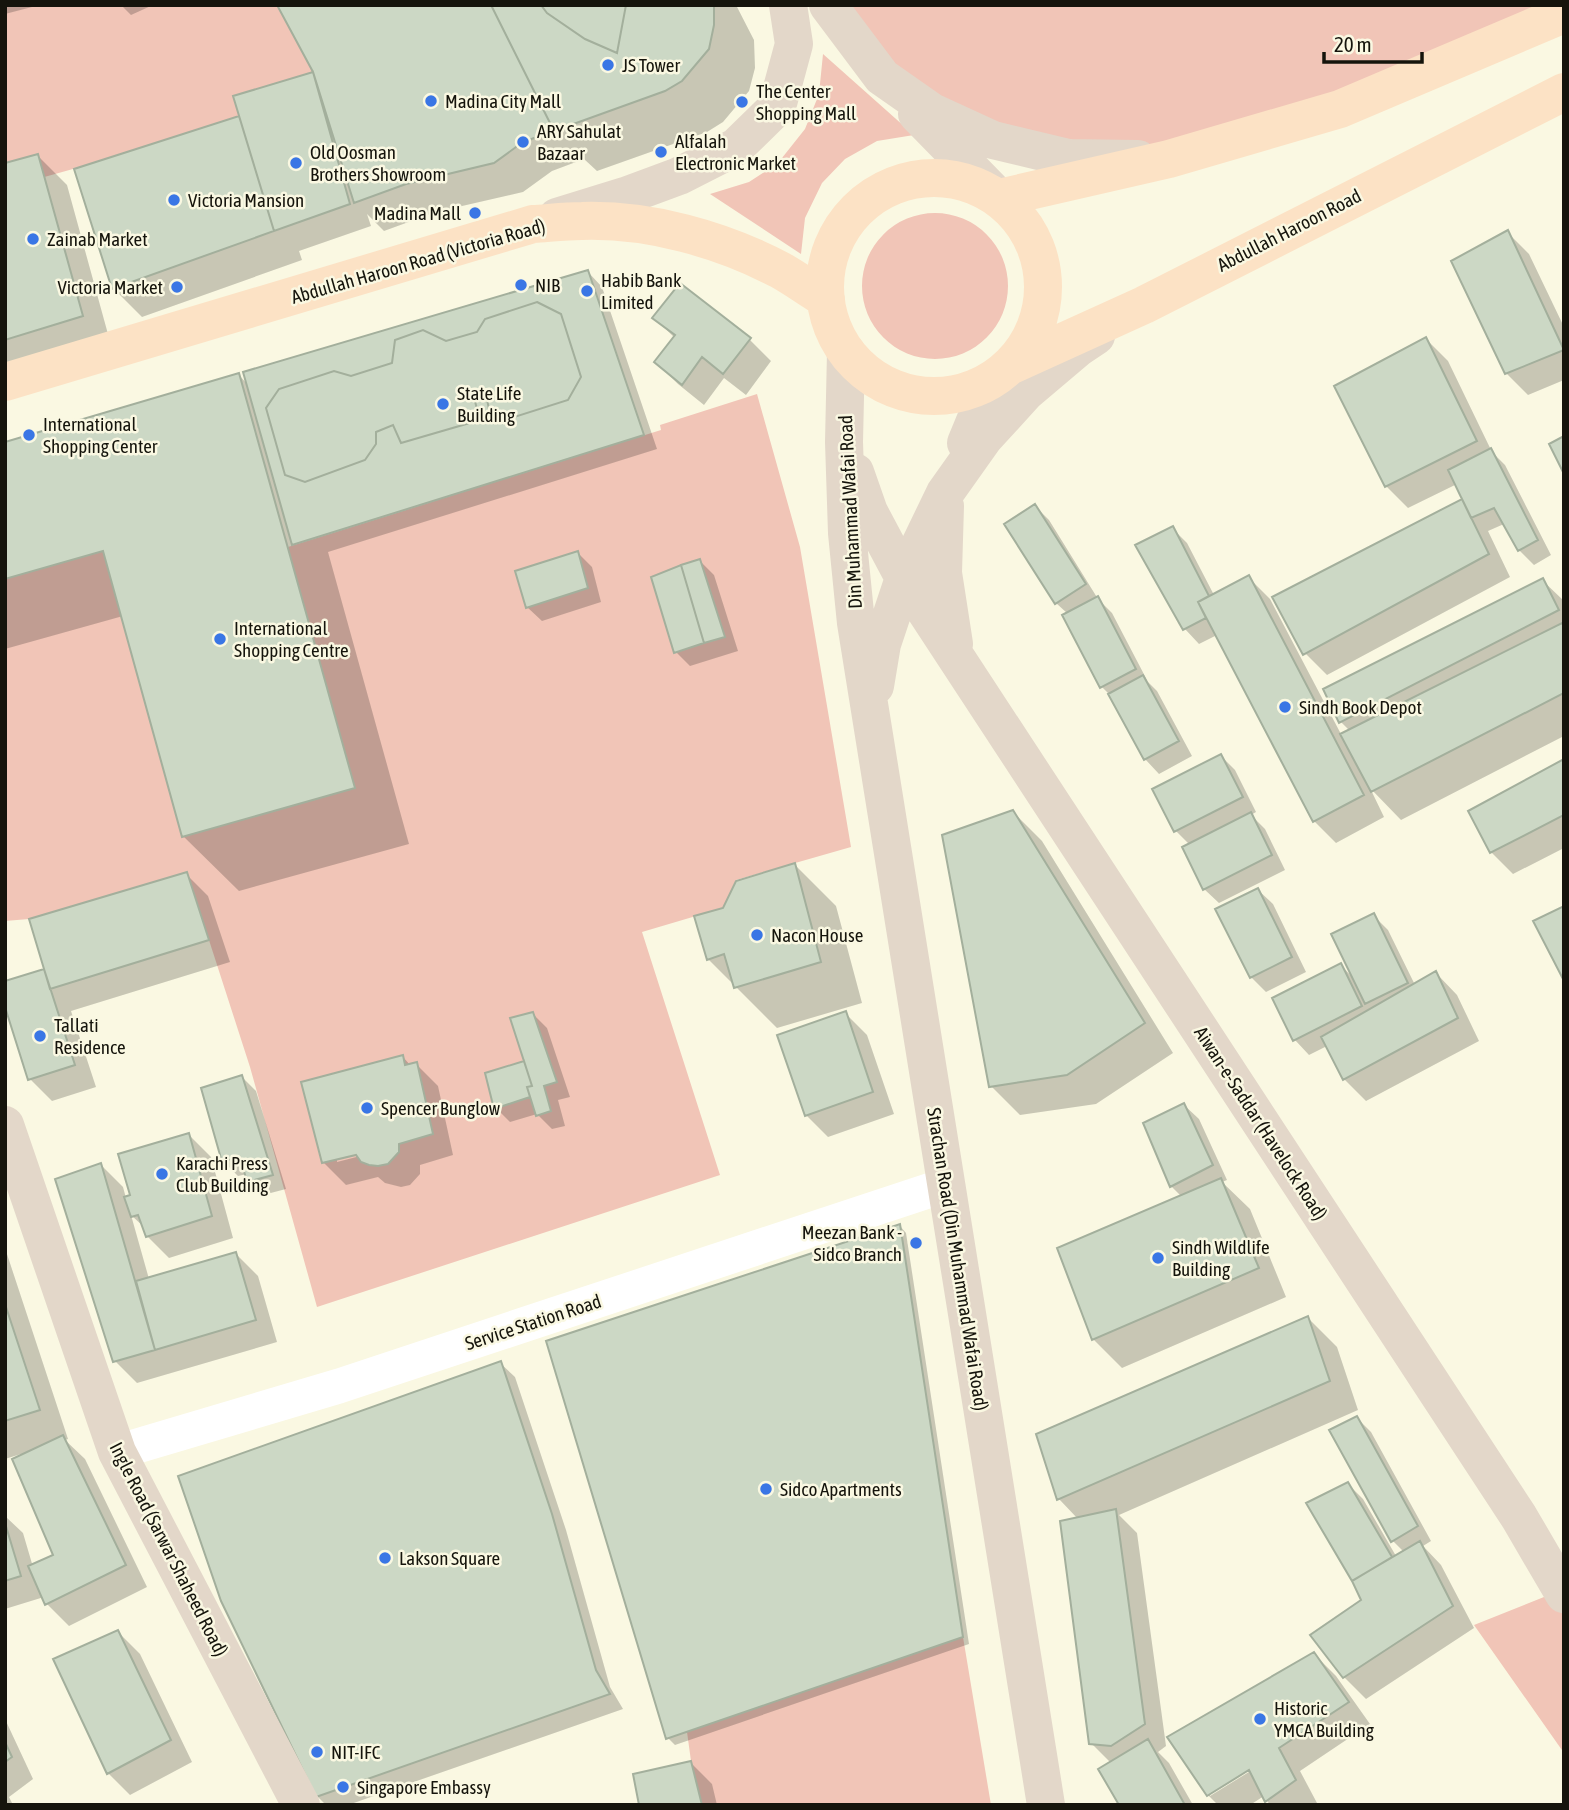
<svg xmlns="http://www.w3.org/2000/svg" width="1569" height="1810" viewBox="0 0 1569 1810" font-family="'Asap Condensed',sans-serif">
	<style>
		.green { fill: #f1c5b7 }
		.shadow { fill: #0003; fill-rule: evenodd }
		.building { fill: #ccd8c5; stroke: #a3af9c; stroke-width: 2 }
		.lines { fill: none; stroke-linecap: round; stroke-linejoin: round }
		.street { stroke: #fff; stroke-width: 35 }
		.secondary { stroke: #e3d7c9; stroke-width: 38 }
		.primary { stroke: #fce2c5; stroke-width: 38 }
		.poi-dot { fill: #3a76e5; stroke: #faf8e2; stroke-width: 2.5 }
		.labels { text-anchor: middle; stroke-width: 5; stroke-linejoin: round; paint-order: stroke }
		.poi-label { font-size: 19px; fill: #15140c; stroke: #faf8e2; text-anchor: start }
		.street-label { font-size: 19px; fill: #15140c; stroke: #faf8e2 }
	</style>
	<rect width="100%" height="100%" fill="#faf8e2"/>
	<path class="green" d="M13,5H277L313,72L233,96L241,122L5,188V7Z
		M828,5H1564L1169,159L932,112Z
		M823,54L914,135L877,141L845,159L822,183L805,218L801,254L710,194L749,182L778,163L805,129L819,94Z
		M862 286a73 73 0 1 1 146 0a73 73 0 1 1-146 0Z
		M757,394L800,547L851,847L736,880L723,908L642,932L720,1175L317,1307L250,1067L187,872L29,919L5,921V579L103,551L182,836L354,788L288,547L661,430L660,425Z
		M1564,1589V1753L1474,1625Z
		M963,1637L991,1805H702L691,1761L687,1732Z"/>
	<path class="shadow" d="M5,5H32V7L5,14Z
		M121,5H153L131,15Z
		M279,5H736L754,40L755,68L749,91L723,122L707,132L597,171L584,159L552,171L523,192L436,212L384,231L367,214L371,226L299,251L302,260L142,317L113,288L76,170L241,117L235,97L315,73Z
		M38,156L67,185L111,345L5,378V165Z
		M1507,232L1529,254L1564,327V380L1528,395L1506,373Z
		M588,272L602,287L657,449L328,552L409,844L239,891L183,836L123,616L5,649V444L239,375L248,385Z
		M654,318L750,340L771,361L746,395L724,378L704,405L678,384L656,362L675,338Z
		M1426,339L1448,361L1492,452L1505,465L1551,555L1534,565L1519,550L1504,524L1488,531L1510,577L1327,675L1305,653L1464,500L1457,484L1408,508L1386,486Z
		M1035,506L1049,520L1098,599L1112,613L1148,682L1157,691L1192,756L1159,774L1145,759L1111,696L1102,687L1068,614L1056,603Z
		M1172,528L1187,543L1214,595L1248,577L1270,599L1342,736L1350,731L1341,722L1542,580L1564,601V736L1401,820L1370,788L1384,817L1336,843L1314,821L1217,635L1199,644L1185,629L1138,546Z
		M578,553L592,567L601,602L542,621L527,607Z
		M700,561L714,575L738,651L690,666L676,652Z
		M1221,756L1235,770L1256,812L1251,815L1265,829L1285,870L1219,903L1204,889L1190,845L1176,831Z
		M1564,761V848L1513,874L1491,852L1471,811Z
		M1013,812L1042,841L1173,1053L1096,1104L1020,1115L991,1086Z
		M795,865L836,906L862,1003L777,1028L708,959L724,910Z
		M186,874L208,896L230,962L71,1011L96,1087L52,1101L30,1079L46,970Z
		M1258,890L1273,904L1306,972L1266,992L1251,977Z
		M1373,915L1388,930L1415,985L1436,973L1457,995L1479,1041L1366,1101L1344,1079L1327,1046L1309,1055L1295,1040L1274,999L1341,965L1354,979Z
		M845,1013L867,1035L894,1114L828,1137L806,1115Z
		M533,1014L547,1028L570,1097L558,1100L565,1126L552,1129L537,1114L510,1122L496,1108L526,1062Z
		M403,1057L411,1066L416,1064L438,1086L453,1155L420,1165V1174L410,1185L401,1187L385,1183L378,1177L346,1185L324,1163L304,1083ZM364,1152V1155L337,1162V1158Z
		M242,1077L256,1091L286,1189L263,1195L249,1181L247,1174L238,1176L223,1161Z
		M1184,1105L1199,1119L1227,1180L1222,1182L1250,1209L1286,1297L1122,1368L1093,1339L1182,1197L1171,1186Z
		M189,1135L211,1157L233,1238L169,1258L147,1236L145,1228L131,1215L149,1279L236,1254L258,1276L277,1342L137,1383L115,1361L101,1165L123,1187L126,1198L132,1196Z
		M900,1226L906,1233L969,1644L675,1745L668,1738Z
		M5,1248L68,1439L65,1440L85,1459L147,1587L69,1626L47,1604L44,1597L5,1609V1516L23,1533L33,1567L56,1556L21,1454L5,1459Z
		M1308,1318L1337,1347L1358,1410L1119,1515L1137,1533L1166,1746L1158,1752L1169,1763L1193,1805H1121L1111,1763L1091,1743L1078,1519L1059,1499L1038,1435Z
		M500,1363L515,1377L566,1530L610,1687L623,1709L348,1805H326L317,1796Z
		M1357,1418L1371,1432L1431,1541L1423,1546L1441,1565L1474,1628L1366,1699L1344,1677L1364,1601L1353,1580L1348,1484L1363,1499L1396,1556L1404,1552L1393,1541L1331,1431Z
		M118,1632L140,1654L192,1762L130,1795L108,1773Z
		M1314,1654L1336,1676L1370,1724L1300,1771L1317,1803L1314,1805H1270L1264,1796L1250,1805H1218L1208,1795L1170,1737ZM1255,1764L1257,1767L1210,1796V1792Z
		M5,1719L33,1779L9,1797L13,1805H5Z
		M690,1762L712,1784L717,1805H641Z"/>
	<path class="building" d="M277,5H491L554,131L523,142L494,163L406,184L354,203L313,72Z
		M491,5H714V25L709,49L682,81L665,91L554,131Z
		M541,5H626L617,53L585,39L547,13Z
		M313,72L350,204L274,231L233,96Z
		M239,116L274,231L112,289L74,169Z
		M38,154L83,316L5,340V163Z
		M1508,230L1564,350L1505,374L1451,261Z
		M588,270L644,435L292,545L243,372Z
		M680,283L751,338L723,374L702,357L682,385L654,362L675,335L652,318Z
		M537,302L561,314L581,377L568,400L508,419L489,409L485,390L473,394L480,420L401,443L393,425L376,432V444L365,460L305,482L285,475L266,408L279,389L334,371L351,376L392,363L395,340L423,330L446,341L477,332L485,319Z
		M1426,337L1477,441L1385,487L1334,386Z
		M239,373L355,788L182,837L103,551L5,579V442Z
		M1564,436V474L1549,444Z
		M1491,448L1538,540L1518,551L1494,508L1471,518L1448,470Z
		M1462,499L1489,554L1303,655L1272,597Z
		M1035,504L1086,584L1055,604L1004,524Z
		M1173,526L1209,596L1198,602L1206,618L1183,630L1135,545Z
		M578,551L588,588L526,608L515,571Z
		M700,559L725,637L704,643L681,565Z
		M681,565L704,643L674,653L651,577Z
		M1249,575L1364,795L1313,822L1198,602Z
		M1543,578L1559,610L1339,723L1323,689Z
		M1098,596L1136,669L1100,688L1062,615Z
		M1562,623L1564,627V693L1371,792L1340,734Z
		M1143,675L1179,741L1144,760L1108,694Z
		M1221,754L1243,797L1174,832L1152,789Z
		M1564,759V815L1490,853L1468,811Z
		M1013,810L1145,1023L1067,1075L989,1087L942,835Z
		M1251,812L1272,855L1203,890L1182,847Z
		M795,863L821,962L734,988L724,954L707,960L694,916L723,908L736,881Z
		M187,872L209,940L50,989L29,919Z
		M1258,888L1292,957L1250,978L1215,909Z
		M1564,906V979H1563L1533,921Z
		M1374,913L1408,983L1365,1004L1331,934Z
		M1341,963L1362,1006L1293,1041L1272,998Z
		M44,969L75,1065L28,1080L5,1007V981Z
		M1436,971L1458,1018L1343,1080L1321,1037Z
		M846,1011L873,1092L805,1116L777,1035Z
		M533,1012L557,1082L544,1086L551,1111L536,1116L527,1087L532,1086L510,1018Z
		M403,1055L405,1065L417,1062L433,1134L399,1144V1152L388,1164L378,1166L369,1165L361,1162L356,1155L322,1163L301,1082Z
		M524,1061L532,1086L527,1087L530,1097L494,1109L485,1073Z
		M242,1075L273,1175L247,1182L240,1157L222,1162L201,1088Z
		M1184,1103L1213,1165L1170,1187L1143,1123Z
		M189,1133L212,1216L146,1237L138,1215L131,1217L124,1197L130,1195L118,1154Z
		M101,1163L155,1350L113,1362L55,1179Z
		M1221,1178L1259,1268L1092,1340L1057,1248Z
		M900,1224L963,1637L666,1739L546,1341Z
		M236,1252L256,1320L155,1350L136,1281Z
		M5,1304L40,1410L5,1421Z
		M1308,1316L1330,1381L1057,1500L1036,1434Z
		M501,1361L552,1514L596,1670L610,1694L316,1797L221,1601L178,1476Z
		M1357,1416L1418,1526L1391,1542L1329,1430Z
		M63,1435L126,1565L45,1605L28,1566L53,1555L12,1459Z
		M1348,1482L1392,1557L1352,1581L1306,1503Z
		M1116,1509L1145,1724L1111,1746L1089,1744L1060,1521Z
		M5,1523L21,1576L5,1581Z
		M1420,1541L1453,1606L1343,1678L1310,1635L1361,1600L1352,1581Z
		M118,1630L171,1740L107,1774L53,1659Z
		M1314,1652L1349,1702L1279,1748L1296,1780L1265,1802L1249,1770L1207,1796L1167,1737Z
		M1148,1739L1185,1805H1119L1098,1769Z
		M5,1742L12,1757L5,1762Z
		M691,1761L702,1805H639L633,1774Z"/>
	<g class="lines">
		<path class="street" d="M117,1452L339,1386L946,1185"/>
		<path class="secondary" d="M828,5L882,77L932,112L993,140L1068,158L1138,159
			M917,114L999,198
			M557,217L625,196L679,176L736,147L777,107L794,44L788,5
			M846,352L844,442L847,533L856,623L1046,1805
			M966,443L992,380
			M855,472L869,512L904,578L1519,1517L1564,1594
			M945,506L943,573L954,644
			M875,686L882,644L904,578L945,493L984,438L1026,392L1078,348L1096,336
			M5,1125L117,1452L301,1805"/>
		<path class="primary" d="M825 287a109 109 0 1 1 218 0a109 109 0 1 1-218 0Z
			M999,198L1169,159L1340,109L1564,14
			M1012,365L1144,305L1564,92
			M5,382L533,224C549,223 566,221 582,221C649,219 721,239 780,270C796,279 811,290 826,299"/>
	</g>
	<g class="poi-dot">
		<circle cx="608" cy="65" r="7"/>
		<circle cx="431" cy="101" r="7"/>
		<circle cx="742" cy="102" r="7"/>
		<circle cx="523" cy="142" r="7"/>
		<circle cx="661" cy="152" r="7"/>
		<circle cx="296" cy="163" r="7"/>
		<circle cx="174" cy="200" r="7"/>
		<circle cx="475" cy="213" r="7"/>
		<circle cx="33" cy="239" r="7"/>
		<circle cx="521" cy="285" r="7"/>
		<circle cx="177" cy="287" r="7"/>
		<circle cx="587" cy="291" r="7"/>
		<circle cx="443" cy="404" r="7"/>
		<circle cx="29" cy="435" r="7"/>
		<circle cx="220" cy="639" r="7"/>
		<circle cx="1285" cy="707" r="7"/>
		<circle cx="757" cy="935" r="7"/>
		<circle cx="40" cy="1036" r="7"/>
		<circle cx="367" cy="1108" r="7"/>
		<circle cx="162" cy="1174" r="7"/>
		<circle cx="916" cy="1243" r="7"/>
		<circle cx="1158" cy="1258" r="7"/>
		<circle cx="766" cy="1489" r="7"/>
		<circle cx="385" cy="1558" r="7"/>
		<circle cx="1260" cy="1719" r="7"/>
		<circle cx="317" cy="1752" r="7"/>
		<circle cx="343" cy="1787" r="7"/>
	</g>
	<g class="labels">
		<g class="poi-label">
			<text x="622" y="72">JS Tower</text>
			<text x="756" y="98">The Center<tspan x="756" dy="22">Shopping Mall</tspan></text>
			<text x="445" y="108">Madina City Mall</text>
			<text x="537" y="138">ARY Sahulat<tspan x="537" dy="22">Bazaar</tspan></text>
			<text x="675" y="148">Alfalah<tspan x="675" dy="22">Electronic Market</tspan></text>
			<text x="310" y="159">Old Oosman<tspan x="310" dy="22">Brothers Showroom</tspan></text>
			<text x="188" y="207">Victoria Mansion</text>
			<text x="461" y="220" text-anchor="end">Madina Mall</text>
			<text x="47" y="246">Zainab Market</text>
			<text x="601" y="287">Habib Bank<tspan x="601" dy="22">Limited</tspan></text>
			<text x="535" y="292">NIB</text>
			<text x="163" y="294" text-anchor="end">Victoria Market</text>
			<text x="457" y="400">State Life<tspan x="457" dy="22">Building</tspan></text>
			<text x="43" y="431">International<tspan x="43" dy="22">Shopping Center</tspan></text>
			<text x="234" y="635">International<tspan x="234" dy="22">Shopping Centre</tspan></text>
			<text x="1299" y="714">Sindh Book Depot</text>
			<text x="771" y="942">Nacon House</text>
			<text x="54" y="1032">Tallati<tspan x="54" dy="22">Residence</tspan></text>
			<text x="381" y="1115">Spencer Bunglow</text>
			<text x="176" y="1170">Karachi Press<tspan x="176" dy="22">Club Building</tspan></text>
			<text x="902" y="1239" text-anchor="end">Meezan Bank -<tspan x="902" dy="22">Sidco Branch</tspan></text>
			<text x="1172" y="1254">Sindh Wildlife<tspan x="1172" dy="22">Building</tspan></text>
			<text x="780" y="1496">Sidco Apartments</text>
			<text x="399" y="1565">Lakson Square</text>
			<text x="1274" y="1715">Historic<tspan x="1274" dy="22">YMCA Building</tspan></text>
			<text x="331" y="1759">NIT-IFC</text>
			<text x="357" y="1794">Singapore Embassy</text>
		</g>
		<g class="street-label">
			<text transform="translate(1289 230) rotate(-27)" y="7">Abdullah Haroon Road</text>
			<text transform="translate(418 261) rotate(-16)" y="7">Abdullah Haroon Road (Victoria Road)</text>
			<text transform="translate(850 512) rotate(-93)" y="7">Din Muhammad Wafai Road</text>
			<text transform="translate(1261 1123) rotate(57)" y="7">Aiwan-e-Saddar (Havelock Road)</text>
			<text transform="translate(958 1259) rotate(81)" y="7">Strachan Road (Din Muhammad Wafai Road)</text>
			<text transform="translate(533 1322) rotate(-18)" y="7">Service Station Road</text>
			<text transform="translate(169 1549) rotate(63)" y="7">Ingle Road (Sarwar Shaheed Road)</text>
		</g>
	</g>
	<rect width="1569" height="1810" fill="none" stroke="#15140c" stroke-width="14"/>
	<path d="M1324 52v10h98v-10" fill="none" stroke="#15140c" stroke-width="3.5"/>
	<text x="1334" y="52" font-size="21" fill="#15140c" stroke="#faf8e2" stroke-width="5" paint-order="stroke">20 m</text>
</svg>
